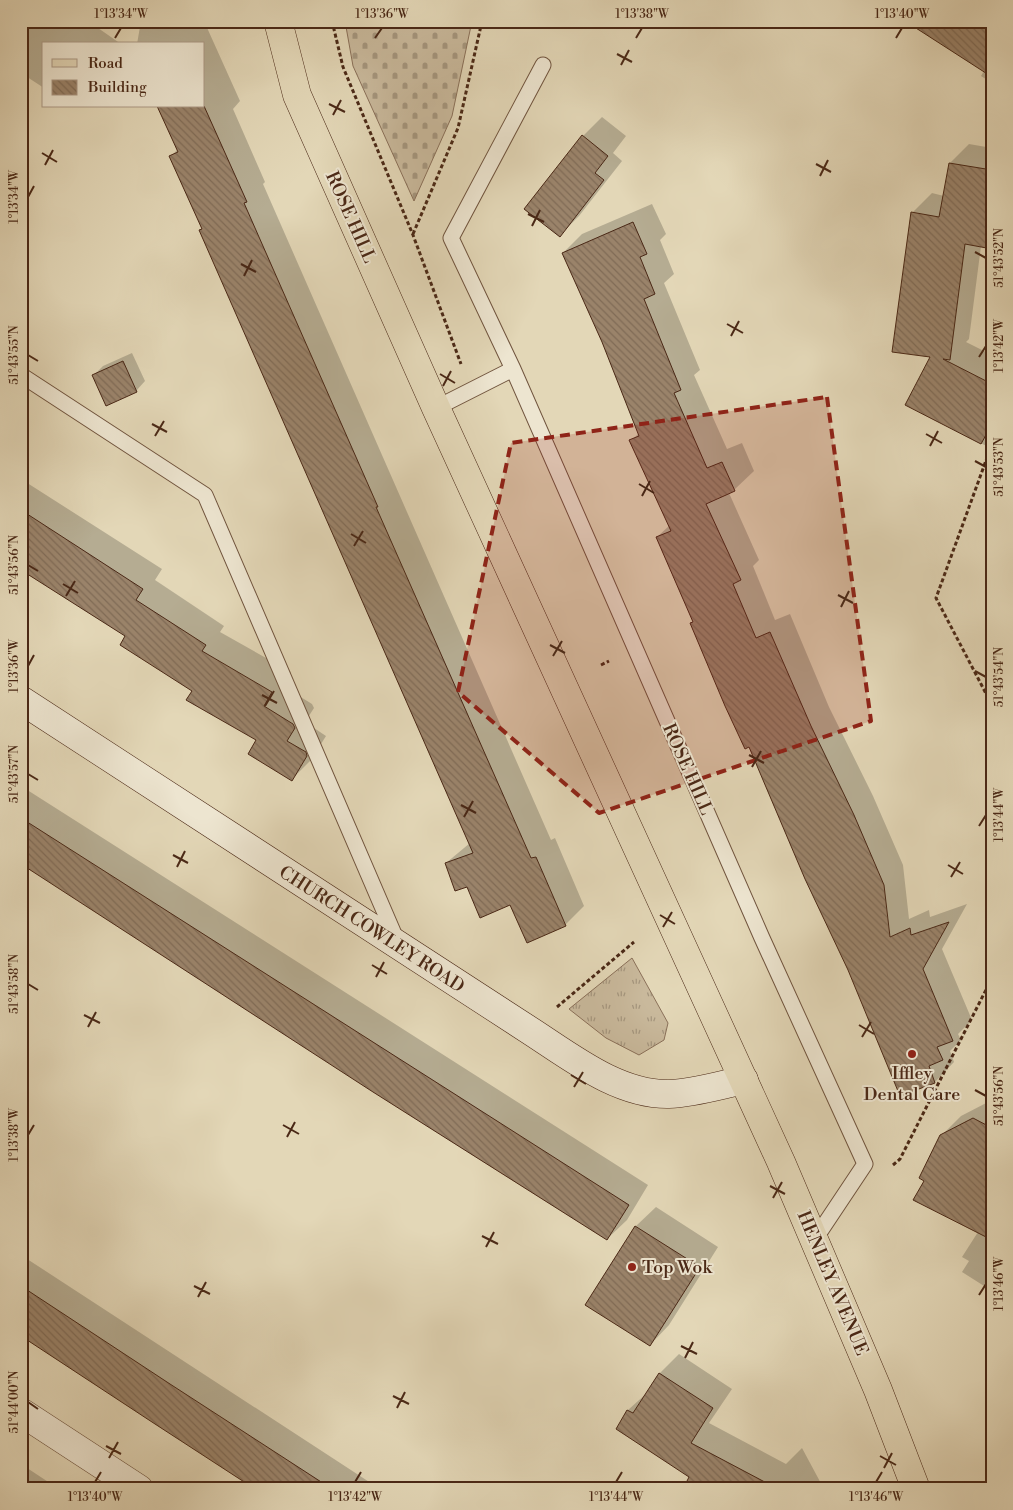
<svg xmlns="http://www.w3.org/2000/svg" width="1013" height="1510" viewBox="0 0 1013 1510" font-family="'Libre Bodoni',serif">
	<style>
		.grass { fill: url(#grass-tufts); stroke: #8a7059 }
		.cemetery { fill: url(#cemetery-stones); stroke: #8a7059 }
		.shadow { fill: #0003 }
		.building { fill: url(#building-back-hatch); stroke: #4a2816 }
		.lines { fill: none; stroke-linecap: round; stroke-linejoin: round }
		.lane-casing { stroke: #70543e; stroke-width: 17 }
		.street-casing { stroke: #70543e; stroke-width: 29 }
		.secondary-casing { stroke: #4a2816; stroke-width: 29 }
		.primary-casing { stroke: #4a2816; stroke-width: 29 }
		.path { stroke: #4a2816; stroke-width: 3; stroke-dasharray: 4 2.5; stroke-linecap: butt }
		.lane { stroke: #ede5d0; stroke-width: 15 }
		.street { stroke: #ede5d0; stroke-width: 28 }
		.secondary { stroke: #ede5d0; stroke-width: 28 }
		.primary { stroke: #e3d7b7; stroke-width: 28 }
		.marked { fill: #8f2418; fill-opacity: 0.2; stroke: #8f2418; stroke-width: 4; stroke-dasharray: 10 6; stroke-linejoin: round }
		.ticks { fill: none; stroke: #4a2816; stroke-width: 2 }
		.poi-dot { fill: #8f2418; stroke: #ede5d0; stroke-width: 2 }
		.labels { text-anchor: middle; stroke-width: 4; stroke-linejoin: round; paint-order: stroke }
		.street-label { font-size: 18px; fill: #4a2816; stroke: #ede5d0 }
		.poi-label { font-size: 18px; fill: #4a2816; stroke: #ede5d0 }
		.neatline { fill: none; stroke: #4a2816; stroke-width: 2 }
		.ticks-label { font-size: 12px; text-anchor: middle; fill: #4a2816 }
	</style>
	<defs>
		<pattern id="grass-tufts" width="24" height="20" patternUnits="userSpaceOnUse" patternTransform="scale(1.25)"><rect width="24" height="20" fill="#c9b99c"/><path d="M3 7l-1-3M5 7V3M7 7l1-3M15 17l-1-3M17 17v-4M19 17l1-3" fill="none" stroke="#a5967e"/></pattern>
		<pattern id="cemetery-stones" width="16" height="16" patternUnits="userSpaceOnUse" patternTransform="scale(1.25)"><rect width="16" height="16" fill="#c9b99c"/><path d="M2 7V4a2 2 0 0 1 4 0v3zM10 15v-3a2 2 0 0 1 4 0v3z" fill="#a5967e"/></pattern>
		<pattern id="building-back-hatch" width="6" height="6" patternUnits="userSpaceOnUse" patternTransform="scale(1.25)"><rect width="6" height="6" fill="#9a836a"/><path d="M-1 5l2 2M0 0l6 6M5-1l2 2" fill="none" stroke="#806b56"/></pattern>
	</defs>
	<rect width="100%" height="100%" fill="#e3d7b7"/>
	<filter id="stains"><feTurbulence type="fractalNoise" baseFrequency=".004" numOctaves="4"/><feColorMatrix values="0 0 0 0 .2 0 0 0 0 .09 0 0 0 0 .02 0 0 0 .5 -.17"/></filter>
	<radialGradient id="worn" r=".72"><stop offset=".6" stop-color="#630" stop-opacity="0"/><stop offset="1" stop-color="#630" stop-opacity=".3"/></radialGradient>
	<path class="grass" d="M632,958L668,1023L664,1040L639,1055L606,1038L569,1009Z"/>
	<path class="cemetery" d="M345,21H472L452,116L414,201L353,66Z"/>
	<path class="shadow" d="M21,21H88L121,44H44V88L21,73Z
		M141,21H204L240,101L233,109L265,182L263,184L551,840L555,838L584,906L565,925L467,886L446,863L470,843L200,230L203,228L171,156L178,149L204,106V44H137Z
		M992,21V83L981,76L984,71Z
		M602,117L626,136L613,153L622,161L579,216L560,235L583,136Z
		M969,144L992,148V247L981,246L969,339L966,342L992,355V449L907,404L932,356L912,213L932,193L944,196L950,163Z
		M652,204L666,234L660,240L674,274L664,283L700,370L694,375L727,449L742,443L754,471L734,490L729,493L759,560L753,566L775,620L790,614L829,707L873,796L903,865L909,919L929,910L930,917L967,904L942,949L972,1020L958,1034L961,1040L950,1051L954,1062L935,1082L901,1095L850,969L657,537L670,525L631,441L639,433L603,342L563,253L582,234Z
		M21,230L27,234L21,243Z
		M132,353L145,381L136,391L94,375L103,366Z
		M21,479L162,569L155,580L224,626L220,632L291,672L283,686L312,704L314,708L305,722L326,736L311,760L292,779L257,740L193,691L127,636L21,566Z
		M21,786L648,1185L627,1220L607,1239L21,863Z
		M992,1100V1291L962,1272L969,1261L962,1257L978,1232L926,1181L941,1136L961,1116Z
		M656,1207L718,1247L669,1325L650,1345L587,1305L636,1226Z
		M21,1255L380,1489H258L21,1335Z
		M679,1354L732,1389L709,1423L786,1464L802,1448L824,1489H684L691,1477L618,1429L628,1410L648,1392L660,1373Z
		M21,1464L59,1489H21Z"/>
	<path class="building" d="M905,21H992V77Z
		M157,106H204L247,202L244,203L378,507H376L531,858L536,857L566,926L527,943L510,905L480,918L467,887L455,891L445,863L473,853L199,230L202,229L169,156L178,152Z
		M582,135L608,156L595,173L604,180L560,237L524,209Z
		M949,163L992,170V249L965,244L950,360L943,359L992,384V424L981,444L905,405L930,357L892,352L911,212L939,217Z
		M633,222L647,254L640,257L655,294L644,299L681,390L674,393L707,468L722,462L735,491L706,504L741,580L733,584L756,638L770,632L811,726L854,815L884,885L890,937L910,928L911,935L949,922L923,969L953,1041L937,1047L943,1060L929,1066L935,1083L900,1096L848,970L805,879L749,747L745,749L725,706L690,623L693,622L656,537L671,531L629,440L639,436L602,342L562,253Z
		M123,361L137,392L106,406L92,375Z
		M21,510L143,589L136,600L206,645L202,651L272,692L264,706L293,724L295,728L287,741L306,752L307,756L292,781L248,754L256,740L186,700L192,691L120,645L125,636L21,570Z
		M21,818L629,1205L607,1240L373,1092L21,864Z
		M973,1118L992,1128V1240L913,1200L924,1181L919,1178L940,1135Z
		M635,1226L700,1267L650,1346L585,1305Z
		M21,1286L170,1384L332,1489H255L155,1424L21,1336Z
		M659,1373L713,1408L691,1443L778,1489H683L689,1477L616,1429L627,1410L633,1413Z"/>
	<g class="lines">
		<defs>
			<path id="lane" d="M543,65L451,238L513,369L762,938L865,1164L815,1239
				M21,375L205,495L397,941
				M436,408L513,369"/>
			<path id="street" d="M21,1412L139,1489"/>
			<path id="secondary" d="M21,700L529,1030C571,1057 618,1095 669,1094C694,1093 720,1085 744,1080"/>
			<path id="primary" d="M278,21L297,95L436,408L781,1162L878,1390L916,1489"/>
		</defs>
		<use href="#lane" class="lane-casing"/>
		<use href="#street" class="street-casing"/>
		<use href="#secondary" class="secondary-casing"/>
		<use href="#primary" class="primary-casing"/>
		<path class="path" d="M332,21L343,67L413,235L461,364
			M413,234L458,128L482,21
			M992,444L936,598L992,705
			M601,665L609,661
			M557,1007L634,942
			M893,1165L900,1159L992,978"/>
		<use href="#lane" class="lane"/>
		<use href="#street" class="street"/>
		<use href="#secondary" class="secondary"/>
		<use href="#primary" class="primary"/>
	</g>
	<path class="marked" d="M827,397L871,721L599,813L458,692L511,443Z"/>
	<path class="ticks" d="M115,38L121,28M375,38L382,28M636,38L642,28M896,38L902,28M617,54L632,62M621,65L629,50M329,104L345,112M333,115L341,100M42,153L57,162M816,164L831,172M45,165L53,150M820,176L828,160M28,197L34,186M528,214L544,222M532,226L540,210M975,252L986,258M241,264L256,272M244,276L252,260M727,324L743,333M731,336L739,321M28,355L38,361M979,357L986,346M440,374L455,383M443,386L451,371M152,424L167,432M926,434L942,443M155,436L164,421M930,446L938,431M975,461L986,467M639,484L654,493M642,496L650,481M351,534L366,543M354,546L363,531M28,565L38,571M63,584L78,593M838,595L853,603M66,596L75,581M841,607L849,591M550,645L565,653M553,656L562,641M28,666L34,655M975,671L986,677M262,695L277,703M265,706L274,691M749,755L764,763M752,767L761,751M28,774L38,780M461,805L476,813M464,817L473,801M979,826L986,815M173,855L188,863M948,865L963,874M177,867L185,851M951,877L960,862M660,915L675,924M663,927L672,912M372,965L387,974M376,977L384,962M28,984L38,990M84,1015L100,1023M859,1025L874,1034M88,1027L96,1012M862,1037L871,1022M571,1075L586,1084M574,1087L583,1072M975,1090L986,1096M283,1125L299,1134M28,1135L34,1125M287,1137L295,1122M770,1186L785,1194M773,1198L782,1182M482,1236L498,1244M486,1247L494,1232M194,1286L210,1294M979,1295L986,1284M198,1297L206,1282M681,1346L697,1354M685,1358L693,1342M393,1396L409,1404M28,1402L38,1409M397,1408L405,1392M106,1446L121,1454M880,1456L896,1465M109,1458L118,1442M884,1468L892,1453M95,1482L101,1472M355,1482L361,1472M616,1482L622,1472M876,1482L882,1472"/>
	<g class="poi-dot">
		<circle cx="912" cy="1054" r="5"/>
		<circle cx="632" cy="1267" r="5"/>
	</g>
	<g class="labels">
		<g class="street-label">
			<text transform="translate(351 217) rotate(66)" y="6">ROSE HILL</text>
			<text transform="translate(688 769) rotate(66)" y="6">ROSE HILL</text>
			<text transform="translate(372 929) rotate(33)" y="6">CHURCH COWLEY ROAD</text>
			<text transform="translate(833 1283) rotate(67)" y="6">HENLEY AVENUE</text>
		</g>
		<g class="poi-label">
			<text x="912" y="1079">Iffley<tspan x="912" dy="21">Dental Care</tspan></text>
			<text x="642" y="1273" text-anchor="start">Top Wok</text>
		</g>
	</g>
	<rect width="1013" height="1510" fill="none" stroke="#e3d7b7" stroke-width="55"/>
	<rect x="42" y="42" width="162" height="65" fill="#ede5d0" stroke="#ac9986"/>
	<rect x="52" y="59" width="25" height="8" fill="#e3d7b7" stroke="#ac9986"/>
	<text x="88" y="68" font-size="15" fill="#4a2816">Road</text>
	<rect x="52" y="80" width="25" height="15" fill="url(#building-back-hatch)" stroke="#ac9986"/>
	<text x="88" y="92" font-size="15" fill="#4a2816">Building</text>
	<rect x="28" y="28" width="958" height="1454" class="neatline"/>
	<g class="ticks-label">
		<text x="121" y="18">1°13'34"W</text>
		<text x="382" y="18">1°13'36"W</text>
		<text x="642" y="18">1°13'38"W</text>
		<text x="902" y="18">1°13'40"W</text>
		<text transform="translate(14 197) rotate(-90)" y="4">1°13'34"W</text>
		<text transform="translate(999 258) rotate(-90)" y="4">51°43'52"N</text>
		<text transform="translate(999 346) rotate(-90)" y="4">1°13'42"W</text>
		<text transform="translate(14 355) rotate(-90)" y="4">51°43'55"N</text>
		<text transform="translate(999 467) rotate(-90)" y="4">51°43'53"N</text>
		<text transform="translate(14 565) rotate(-90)" y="4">51°43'56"N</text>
		<text transform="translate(14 666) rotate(-90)" y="4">1°13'36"W</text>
		<text transform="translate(999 677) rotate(-90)" y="4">51°43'54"N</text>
		<text transform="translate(14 774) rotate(-90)" y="4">51°43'57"N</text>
		<text transform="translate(999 815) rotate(-90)" y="4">1°13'44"W</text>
		<text transform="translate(14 984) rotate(-90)" y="4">51°43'58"N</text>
		<text transform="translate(999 1096) rotate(-90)" y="4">51°43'56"N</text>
		<text transform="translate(14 1135) rotate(-90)" y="4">1°13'38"W</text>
		<text transform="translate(999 1284) rotate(-90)" y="4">1°13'46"W</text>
		<text transform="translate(14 1402) rotate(-90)" y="4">51°44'00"N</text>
		<text x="95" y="1501">1°13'40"W</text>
		<text x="355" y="1501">1°13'42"W</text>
		<text x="616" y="1501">1°13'44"W</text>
		<text x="876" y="1501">1°13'46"W</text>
	</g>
	<rect width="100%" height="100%" filter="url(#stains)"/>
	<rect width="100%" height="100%" fill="url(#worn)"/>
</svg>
